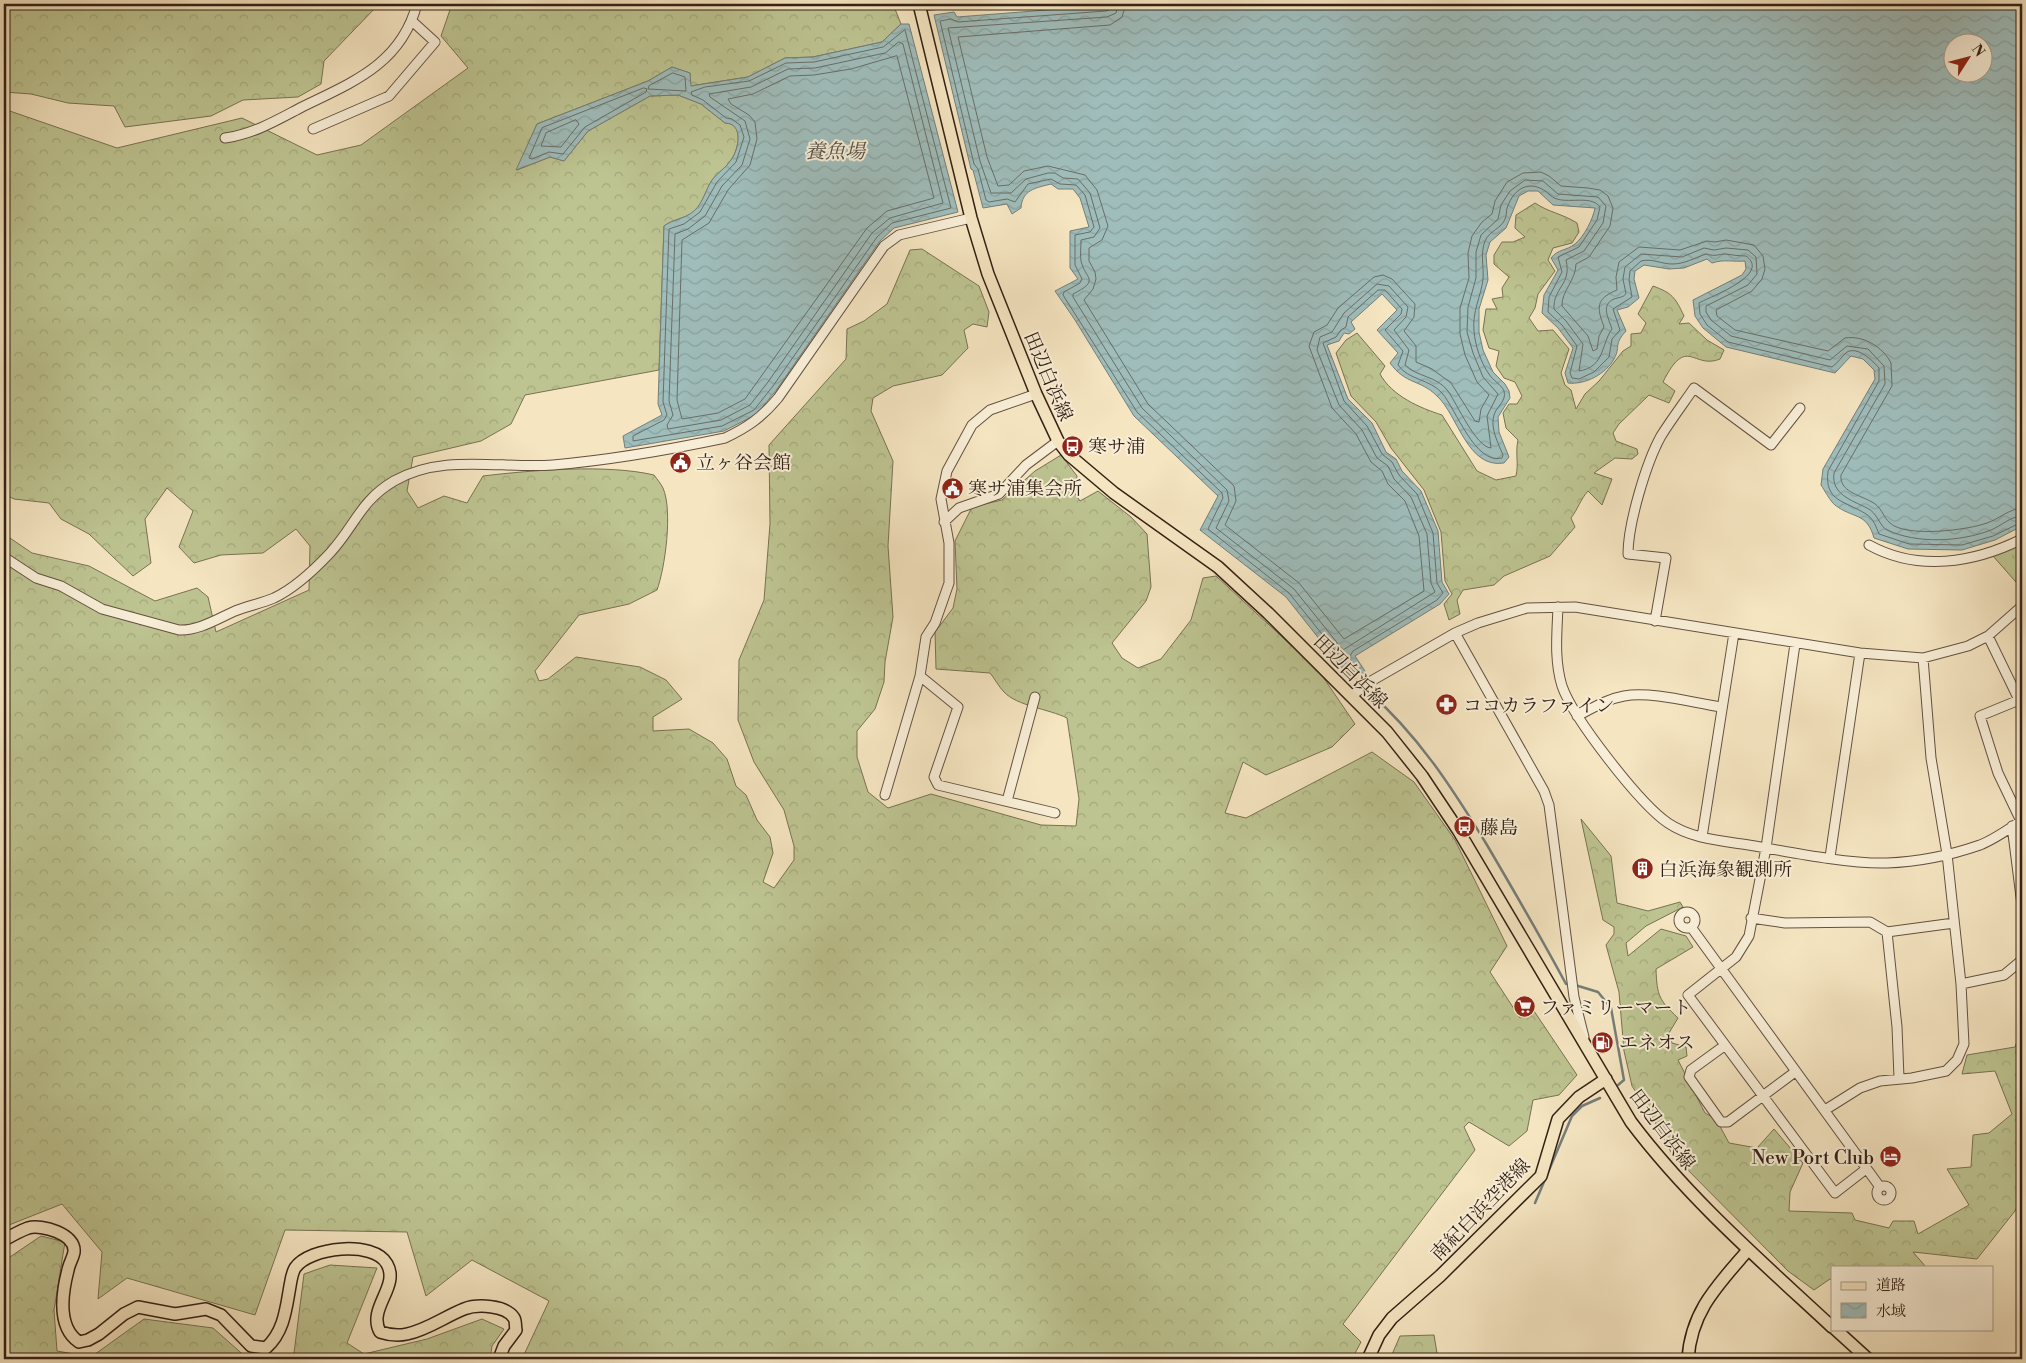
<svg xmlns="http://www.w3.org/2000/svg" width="2026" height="1363" viewBox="0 0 2026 1363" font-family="'Libre Bodoni','Noto Serif JP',serif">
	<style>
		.forest { fill: url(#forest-crowns); stroke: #787253 }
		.park { fill: url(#park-tufts); stroke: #787253 }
		.water { fill: url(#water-waves); stroke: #747e79; fill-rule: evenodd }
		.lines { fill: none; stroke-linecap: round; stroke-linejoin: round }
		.shore { stroke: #696e68; stroke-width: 1 }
		.stream { stroke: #747e79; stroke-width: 2.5 }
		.minor-casing { stroke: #645140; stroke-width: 11 }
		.major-casing { stroke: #332015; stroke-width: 14 }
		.minor { stroke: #f8eed7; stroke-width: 9 }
		.major { stroke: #f5e5c1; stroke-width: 11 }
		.labels { text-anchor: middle; stroke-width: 4; stroke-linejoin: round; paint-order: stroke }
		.street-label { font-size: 19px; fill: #332015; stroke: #f8eed7 }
		.poi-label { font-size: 19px; fill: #332015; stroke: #f8eed7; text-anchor: start }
		.water-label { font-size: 20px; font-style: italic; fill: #534f47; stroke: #f8eed7 }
	</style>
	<defs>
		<pattern id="forest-crowns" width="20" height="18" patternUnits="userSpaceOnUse" patternTransform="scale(1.25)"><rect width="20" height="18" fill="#bdc491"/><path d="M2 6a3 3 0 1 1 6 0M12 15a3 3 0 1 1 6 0" fill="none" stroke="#a3a87c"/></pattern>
		<pattern id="park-tufts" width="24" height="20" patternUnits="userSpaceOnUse" patternTransform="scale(1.25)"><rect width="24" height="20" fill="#bdc491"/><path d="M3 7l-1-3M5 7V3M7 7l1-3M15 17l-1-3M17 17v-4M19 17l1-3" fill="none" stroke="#a3a87c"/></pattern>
		<pattern id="water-waves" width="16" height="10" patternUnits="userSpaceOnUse" patternTransform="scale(1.25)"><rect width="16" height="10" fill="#9fbdbb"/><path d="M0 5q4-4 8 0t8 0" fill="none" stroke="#89a2a0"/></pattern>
	</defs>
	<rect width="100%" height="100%" fill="#f5e5c1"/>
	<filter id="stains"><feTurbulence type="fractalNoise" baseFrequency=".004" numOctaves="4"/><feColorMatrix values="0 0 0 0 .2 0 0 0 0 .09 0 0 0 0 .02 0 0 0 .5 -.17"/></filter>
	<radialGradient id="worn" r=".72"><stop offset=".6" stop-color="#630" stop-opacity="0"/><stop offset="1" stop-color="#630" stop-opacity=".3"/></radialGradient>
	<path class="forest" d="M4,4H379L324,61L321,84L298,97L243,100L211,116L125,127L114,106L68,103L31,94L4,92Z
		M452,4H893L901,24L882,42L813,57L785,58L748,77L690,86V73L672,67L648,81L537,124L517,170L550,157L564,161L588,131L650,96L678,95L701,104L725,123C744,123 739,149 731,160C726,168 717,173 712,180C706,189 703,203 695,211C685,219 673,219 664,226L659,370L525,395L511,424L481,441L413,457L407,491L418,508L444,496L467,503L483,476C533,470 607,464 654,475C657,479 661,484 663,488C673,511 665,568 657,590L629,604L579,615L535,671L539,681L548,679L576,657L640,667L666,680L682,699L653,717V731L689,729L713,743L727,759L736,786L746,795L757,820L770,837L773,853L763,882L774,888L794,860V846L784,810L754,762L738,720L739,660L764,600L770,524L769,445L846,359L847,329L864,321L887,304L910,250L922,249L979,286L989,312L987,327L973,324L964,330L968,348L942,375L893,386L873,398L871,411L893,461L888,546L893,617L885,662L884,682L875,709L857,731V757L868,792L888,808L931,794L1041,825L1076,826L1079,799L1067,718C1049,709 1017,706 1004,692C999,687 995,679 990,673L936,669L935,632L953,608L957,589L955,541L972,507L1002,500L1035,471L1061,455L1077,476L1075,494L1080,501L1098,491L1131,517L1147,534L1151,587L1146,601L1112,643L1122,658L1138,668L1161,659L1191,620L1203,578L1216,576L1319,671L1355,724L1332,747L1266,775L1243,762L1225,813L1246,818L1372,752L1414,782L1455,840L1507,946L1490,972L1520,1018L1534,1011L1577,1075L1559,1095L1533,1100L1527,1131L1509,1146L1469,1122L1464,1127L1475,1150L1343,1324L1361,1342L1352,1359H522L549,1301L472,1260L426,1296L407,1232L285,1230L255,1315L127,1278L98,1299L102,1252L62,1204L4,1227V534L32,553L89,566L155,601L197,588L208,597L216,632L309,590L310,546L296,529L263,553L221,555L194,563L179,547L193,511L167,488L145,519L151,563L133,576L89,534L61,519L49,503L14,499L4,494V109L117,148L242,118L317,155L361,145L468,68L441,36Z
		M1535,203C1548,212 1563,214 1577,223L1579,232L1572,243L1553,248L1548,260L1555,271L1538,294L1535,308L1529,318L1538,331L1553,330L1569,349L1561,373L1565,385L1571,390L1576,409L1585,394L1599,381L1623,351L1631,346V334L1641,333L1646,323L1638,314L1653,286C1672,293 1675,297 1684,316L1679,324L1689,323L1707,340L1724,350L1720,359C1693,370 1687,334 1663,382L1675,391L1669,403L1649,395L1619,424L1613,433L1616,441L1637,449L1638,454L1632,459L1615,458L1594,473L1612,479L1602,505L1588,491C1580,500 1578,509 1571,518L1575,527L1550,556L1504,576L1494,585L1463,590L1457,600L1460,614L1449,620L1444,604L1452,594L1445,581L1441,532L1424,490L1391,448L1376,422L1351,396L1336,353L1346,340L1357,333L1385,366L1380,374C1392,396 1420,408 1442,415L1477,471L1496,480L1516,476C1519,463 1515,453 1518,440L1506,428L1503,413L1509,404H1517L1522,396L1515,382L1504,378L1496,366L1499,351L1489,348L1483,330L1486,309H1497L1492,299L1503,297L1502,288L1509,277L1494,264V255L1502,242H1513L1525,237L1515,228L1516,215Z
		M1581,819L1611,856L1617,903L1648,911L1680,902L1683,907L1646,926L1626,943L1628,956L1661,929L1686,936L1693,947L1656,969C1657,996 1659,1000 1678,1018L1669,1033L1672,1043L1686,1047L1687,1056L1678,1060L1705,1113L1716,1119L1729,1143L1757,1148L1774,1129L1803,1163L1790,1192L1789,1211L1852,1213L1855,1220L1889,1228L1893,1221H1914L1918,1234L1969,1205L1947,1169L1971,1167L1973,1135L1989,1133L2012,1114L1995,1071L1962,1074L1967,1055L2015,1047L2022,1027V1202L1977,1259L1913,1252L1926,1267H1832V1280L1830,1279L1814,1290L1788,1271L1672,1154L1654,1120L1632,1086L1624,1051L1619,992L1606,945L1614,934V927L1603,920Z
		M41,1236L65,1242L54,1310L57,1351L91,1357L144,1319L213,1328L248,1359H6L4,1357V1261Z
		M330,1265L377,1268L347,1343L364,1354L427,1339L482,1319L504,1329L492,1346L490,1359H278L294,1353L304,1274Z
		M1434,1335L1438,1359H1390L1400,1336Z"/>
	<path class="park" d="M2016,545L2022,551V589L1993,556Z"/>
	<path class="water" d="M1124,4H2022V526L1995,540L1962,550L1908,549L1874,538C1867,512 1853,519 1835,505C1830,501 1825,491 1821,485L1823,469L1875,379L1874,370L1863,359L1851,356L1835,373L1726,347L1703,328L1695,316L1693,300L1742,275L1746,269L1745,261C1733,262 1724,259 1712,263L1707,259L1684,268L1669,269L1644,265L1635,271L1634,279L1639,298L1628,307L1617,310L1626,331C1613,345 1621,347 1614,359C1606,374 1585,385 1568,383L1565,373L1573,348L1558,328L1542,313L1544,295L1558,270L1551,258C1558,249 1566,251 1575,244C1584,237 1593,219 1595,208L1553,205L1538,191H1528L1519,196L1506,228L1490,242L1486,255L1488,280L1479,309V332L1483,350L1493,372L1505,384L1509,391L1510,398L1498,417L1499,432L1509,457L1504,463C1467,469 1458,415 1437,396C1420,379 1406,385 1390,363L1398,353L1377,330L1397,310L1382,294L1351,322L1355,329L1349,334L1344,333L1339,341L1327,345L1348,399L1372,423L1386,452L1396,459L1402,471L1421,491L1438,531L1442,582L1449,594L1440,604L1355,656L1367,674L1343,669L1286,597L1200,530L1218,496L1134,416L1075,320L1055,291L1078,279L1070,268V231L1089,227L1080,198L1073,189H1058L1051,184C1035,188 1022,190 1021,208L1012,214L1007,204L983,208L973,170L971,169L934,15L954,12L957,17ZM1954,42H1984V72H1954Z
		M901,24H909L958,212L894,228L880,241L777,389L757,414L724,431L625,448L623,436L662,415L658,404L664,226C673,219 685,219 694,211C703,203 706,189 712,180C717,173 726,168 731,160C739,150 744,123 725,123L701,104L678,95L650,96L588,131L564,161L550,157L516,170L537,124L648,81L672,67L690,73L691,86L748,77L785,58L813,57L882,42Z"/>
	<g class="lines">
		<path class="shore" d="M1112,4L1111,9L1106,11L958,22L951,19L940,21L974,164L978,169L986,200L989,202L1007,199L1015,202L1028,184L1051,179L1060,184L1076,185L1085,195L1094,227L1090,232L1075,235V265L1082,279L1080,283L1064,292L1063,295L1137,412L1222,493L1223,498L1208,529L1289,593L1346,664H1352L1350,656L1353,651L1437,600L1443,593L1437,583L1433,533L1417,494L1399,475L1392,462L1382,454L1367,426L1344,401L1323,343L1336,337L1341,330L1346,327L1348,317L1378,290H1385L1402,309L1401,314L1385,330L1403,351L1398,365C1408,380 1430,379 1442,393C1456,409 1475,465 1502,458L1503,455C1498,443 1490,428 1494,415C1496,407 1507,401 1504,391C1501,384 1493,381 1489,374C1481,363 1475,345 1474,331C1472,311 1481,297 1483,279C1484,265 1480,254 1485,241C1489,231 1502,228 1505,219C1507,215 1506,211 1507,208C1515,185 1533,179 1550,195C1562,207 1590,193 1600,207L1597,220L1579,247L1558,257L1562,272L1549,297L1548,312L1562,325L1577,346L1570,373L1572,378L1579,379L1594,372L1609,357L1612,339L1620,330L1613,309L1632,297L1629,280L1630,271L1641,261C1652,258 1661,264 1672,264C1685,264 1694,258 1706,254C1717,257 1717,254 1726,254C1733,255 1739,256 1746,256C1772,275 1709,297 1699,303L1700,314L1707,325L1728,342L1832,367C1838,363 1842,356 1847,352C1858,346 1873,361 1879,368V381L1828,471C1824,502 1846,501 1866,514C1874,519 1876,527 1879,534L1909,544L1962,545L1993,536L2022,522
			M1118,4L1116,13L1107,17L948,28L980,161L991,193H1011L1026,179L1048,173H1055L1063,178L1078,179L1090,193L1100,228L1094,237L1081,240C1081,247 1080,255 1081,261C1085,279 1101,280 1073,294V297L1142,408L1227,490L1229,501L1216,528L1294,589L1343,650L1435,592L1431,583L1427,534L1411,497L1394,479L1388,466L1377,458L1362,430L1339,405L1317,350L1320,337L1332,332L1344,313L1377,284L1389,286L1408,307L1406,317L1394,330L1409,350L1405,365C1417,377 1437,376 1448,391C1457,404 1476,447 1491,448L1487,416L1498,394L1483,377L1473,353L1467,332L1468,307L1476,278V252L1481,235L1498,219L1501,205L1510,191L1525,180L1543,181L1558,194L1598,197L1606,206L1603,223L1584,251L1566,260C1572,285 1553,287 1554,309L1566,321L1583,344L1579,371C1605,367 1601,344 1612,329C1609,319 1600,305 1614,299C1619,297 1622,298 1626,294L1623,279L1625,267L1641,254L1682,257L1704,248L1714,250L1726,248L1748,250L1756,257L1757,274L1748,285L1706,306V312L1711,320L1731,336L1830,360L1847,346L1868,349L1884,366L1885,384L1834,473C1831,494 1851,500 1867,508C1877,512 1880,527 1887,530C1917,544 1960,542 1991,530C2001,526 2011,516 2022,516
			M1126,4L1122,17L1110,25L958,37L987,157L998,186L1009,185L1024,171L1048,166L1085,175L1097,190L1108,226L1102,240L1089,248V261L1095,272L1096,279L1093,289L1084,300L1148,404L1234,486L1236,501L1225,525L1299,583L1344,639L1424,591L1419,536L1405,501L1388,484L1382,471L1371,462L1356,434L1332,408L1309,346L1314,332L1327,325L1338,308L1374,277L1383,275L1392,279L1415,304L1414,317L1404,331L1416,346V362L1432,369L1451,383L1475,421L1479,422L1481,409L1489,395L1477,382L1465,355L1460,334V308L1469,278L1468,253L1472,236L1482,222L1492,214L1495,201L1507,182L1523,173L1541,172L1549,176L1561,186L1588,188L1600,190L1608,196L1613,208L1610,226L1589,257L1576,264C1576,280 1561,292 1562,306L1588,336L1593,351L1597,349L1599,336L1604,327C1597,308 1595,299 1617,290L1616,277L1619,262L1639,247L1680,250L1707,241L1715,242L1726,240L1754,245L1763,256L1765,269L1762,279L1752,291L1716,310L1717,316L1735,330L1828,351L1845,338C1863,335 1883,347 1891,363L1892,386L1841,475C1839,491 1859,495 1870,501C1882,506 1882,516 1890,523C1906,538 1968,530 1987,523C1999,519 2009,509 2022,508
			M905,30L951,208L892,223L877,237L773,386L754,410L722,426L633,441V436L664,420L667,415L663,402L669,229L684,224L700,212L717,182L736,162L744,137L740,125L732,119L726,118L703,100L692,95L691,92L705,87L749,81L786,63L814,62L883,47Z
			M899,42L903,44L943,203L890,218L872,233L768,382L750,405L721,420L668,429L667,425L673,415L669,401L675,234L688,229L705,216L722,186L742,165L750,139L745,121L710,97L709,94L751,87L788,69L815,68L885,53Z
			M897,56L934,198L887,211L867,228L745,399L718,413L682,419L677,400L682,240L709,223L728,190L750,165L757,139L755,122L749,115L731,104L728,99L753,94L790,76L814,75L851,69Z
			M673,73L685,77L686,91L648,89L649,86Z
			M644,88L647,89L646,92L585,127L563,154L549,152L532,159L529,158L542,128Z
			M576,120L579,124L561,147L541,146L546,133Z"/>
		<path class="stream" d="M1343,669L1362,685
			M1366,689C1418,735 1451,786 1487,845C1514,891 1541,937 1566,984H1569
			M1575,985L1598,992L1611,1008L1624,1080L1618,1085
			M1535,1203L1572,1116L1582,1106L1600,1098"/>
		<defs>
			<path id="minor" d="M919,6L942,4
				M313,129L389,96L435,42L412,21
				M225,138C254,134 277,120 302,107C353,82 401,64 417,4
				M944,522L959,508L999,494L1026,465L1058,441
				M1869,545C1918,572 1974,563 2022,539
				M4,557L36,578L61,586L102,609L179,630C198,631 217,619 235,611C248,606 262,603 274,598C295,588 315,569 330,553C355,526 360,501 394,481C443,453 500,469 553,465C611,460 668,450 725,438C748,427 761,418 778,398L884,246L899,235L971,218
				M1558,607C1557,633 1554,660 1562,686C1573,718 1640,804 1668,823C1693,840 1726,841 1755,846C1794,853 1849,864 1887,863C1917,862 1951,855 1980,845C1995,839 2009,829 2022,820
				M1655,621L1666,558L1628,554C1628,524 1646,463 1661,436C1671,420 1683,404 1694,388L1771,445L1800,408
				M1455,633L1544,791L1549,805L1574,997L1584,1037
				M1988,636L2022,706
				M1795,644L1766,848L1749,936L1736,957L1688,995L1835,1193L1866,1169
				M920,676L958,707L934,777L938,785L1055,813
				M1351,696L1373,680L1455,633L1478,623L1527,608L1575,607L1860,653L1923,658L1968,646L1988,636L2022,606
				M2019,700L1980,716L1998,773L2021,821
				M1577,716C1593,708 1607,699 1624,696C1652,691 1693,703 1721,707
				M885,795L920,676L926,637L935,623L949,583V543L941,499L947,471L972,425L990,410L1036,394
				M1007,801L1035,697
				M2012,826L2022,905
				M1702,837L1734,633
				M1830,857L1860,653
				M1679 920a8 8 0 1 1 16 0a8 8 0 1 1-16 0Z
				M1751,918L1785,923L1870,922L1887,932L1954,923
				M1691,927L1880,1187
				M1887,932L1897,1027L1899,1078
				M1961,984L2004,975L2022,960
				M1724,1046L1691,1070L1689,1077L1721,1122H1728L1795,1072
				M1825,1110L1860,1088L1880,1081L1912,1078L1946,1071L1957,1060L1964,1044L1961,984L1947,854L1931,758L1923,658
				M1877 1193a7 7 0 1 1 14 0a7 7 0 1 1-14 0Z"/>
			<path id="major" d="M919,4L971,218L988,274L1036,394L1058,441L1069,455L1114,493L1218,567L1268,613L1387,732L1422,776L1458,830L1631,1122C1689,1199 1762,1262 1832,1327
				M4,1240C11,1236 20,1231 28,1228C42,1224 76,1234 74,1252C73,1258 69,1264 68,1270C62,1293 57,1327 79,1342L88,1340L99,1334L124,1314L138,1307L175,1314L206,1309L221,1315L251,1346L266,1348C284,1332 286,1309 290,1286C291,1280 292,1273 295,1268C309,1247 374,1240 387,1264C400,1287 367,1308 380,1332C389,1335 398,1336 407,1334C427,1330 444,1317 464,1309C477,1304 506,1305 514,1318C516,1321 515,1326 516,1330L504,1346L499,1359
				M1835,1329L1868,1359
				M1368,1359L1379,1335L1392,1318L1440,1276L1541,1176L1558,1119L1579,1097L1606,1079
				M1688,1359C1691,1311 1718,1285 1748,1250"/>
		</defs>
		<use href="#minor" class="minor-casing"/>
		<use href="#major" class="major-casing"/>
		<use href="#minor" class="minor"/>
		<use href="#major" class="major"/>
	</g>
	<defs>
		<symbol id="bus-disc" viewBox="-11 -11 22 22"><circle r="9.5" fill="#8f2418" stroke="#f8eed7"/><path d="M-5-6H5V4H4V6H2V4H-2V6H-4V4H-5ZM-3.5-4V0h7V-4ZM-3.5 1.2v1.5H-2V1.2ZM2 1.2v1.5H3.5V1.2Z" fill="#fff"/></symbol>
		<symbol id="civic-disc" viewBox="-11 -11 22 22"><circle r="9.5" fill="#8f2418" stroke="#f8eed7"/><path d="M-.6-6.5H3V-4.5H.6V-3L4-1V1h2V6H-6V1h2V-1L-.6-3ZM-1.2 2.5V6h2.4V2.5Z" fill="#fff"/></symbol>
		<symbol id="pharmacy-disc" viewBox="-11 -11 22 22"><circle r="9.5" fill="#8f2418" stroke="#f8eed7"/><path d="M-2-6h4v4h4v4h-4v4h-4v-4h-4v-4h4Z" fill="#fff"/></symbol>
		<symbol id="building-disc" viewBox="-11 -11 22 22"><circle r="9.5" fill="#8f2418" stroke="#f8eed7"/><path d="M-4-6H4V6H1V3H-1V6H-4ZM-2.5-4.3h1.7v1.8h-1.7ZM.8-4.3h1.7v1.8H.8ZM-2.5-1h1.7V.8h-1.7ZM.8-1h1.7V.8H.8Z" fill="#fff"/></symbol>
		<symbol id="supermarket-disc" viewBox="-11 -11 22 22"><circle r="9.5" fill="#8f2418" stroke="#f8eed7"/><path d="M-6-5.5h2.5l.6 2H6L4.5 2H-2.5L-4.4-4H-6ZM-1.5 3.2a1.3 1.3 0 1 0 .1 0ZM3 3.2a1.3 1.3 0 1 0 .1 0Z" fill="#fff"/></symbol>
		<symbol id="fuel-disc" viewBox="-11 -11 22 22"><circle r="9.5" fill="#8f2418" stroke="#f8eed7"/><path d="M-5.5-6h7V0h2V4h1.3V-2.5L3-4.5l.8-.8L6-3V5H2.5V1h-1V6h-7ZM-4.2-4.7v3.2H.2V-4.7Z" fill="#fff"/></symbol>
		<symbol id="hotel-disc" viewBox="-11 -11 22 22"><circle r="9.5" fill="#8f2418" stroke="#f8eed7"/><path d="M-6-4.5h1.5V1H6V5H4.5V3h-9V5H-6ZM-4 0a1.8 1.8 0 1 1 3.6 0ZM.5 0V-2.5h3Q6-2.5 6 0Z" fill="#fff"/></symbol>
	</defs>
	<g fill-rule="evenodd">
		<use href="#bus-disc" x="1060" y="434" width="25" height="25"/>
		<use href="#civic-disc" x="668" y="450" width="25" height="25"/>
		<use href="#civic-disc" x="940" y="476" width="25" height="25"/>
		<use href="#pharmacy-disc" x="1434" y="692" width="25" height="25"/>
		<use href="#bus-disc" x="1452" y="814" width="25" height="25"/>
		<use href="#building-disc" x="1630" y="856" width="25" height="25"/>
		<use href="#supermarket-disc" x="1512" y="994" width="25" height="25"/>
		<use href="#fuel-disc" x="1590" y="1030" width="25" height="25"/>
		<use href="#hotel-disc" x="1878" y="1144" width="25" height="25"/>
	</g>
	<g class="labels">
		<g class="street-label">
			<text transform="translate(1049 376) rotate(67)" y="7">田辺白浜線</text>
			<text transform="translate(1351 671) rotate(45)" y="7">田辺白浜線</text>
			<text transform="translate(1663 1129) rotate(53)" y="7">田辺白浜線</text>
			<text transform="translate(1480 1209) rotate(-46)" y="7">南紀白浜空港線</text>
		</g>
		<g class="poi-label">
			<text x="1088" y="453">寒サ浦</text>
			<text x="696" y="469">立ヶ谷会館</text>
			<text x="968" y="495">寒サ浦集会所</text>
			<text x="1463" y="712">ココカラファイン</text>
			<text x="1480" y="834">藤島</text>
			<text x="1659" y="876">白浜海象観測所</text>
			<text x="1540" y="1014">ファミリーマート</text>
			<text x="1619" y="1049">エネオス</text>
			<text x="1874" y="1164" text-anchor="end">New Port Club</text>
		</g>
		<g class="water-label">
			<text x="835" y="158">養魚場</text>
		</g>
	</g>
	<rect width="2026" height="1363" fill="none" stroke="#f5e5c1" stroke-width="20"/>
	<rect x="5" y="5" width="2016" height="1353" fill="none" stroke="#332015" stroke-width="2.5"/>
	<rect x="10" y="10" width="2006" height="1343" fill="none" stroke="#332015"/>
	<rect x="1831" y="1266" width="162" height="65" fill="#f8eed7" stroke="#a99c89"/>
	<rect x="1841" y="1282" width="25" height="8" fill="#f5e5c1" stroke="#a99c89"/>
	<text x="1876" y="1290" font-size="15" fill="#332015">道路</text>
	<rect x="1841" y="1303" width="25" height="15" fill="url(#water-waves)" stroke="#a99c89"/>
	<text x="1876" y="1316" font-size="15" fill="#332015">水域</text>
	<g transform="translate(1968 58) rotate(54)"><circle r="24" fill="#f8eed7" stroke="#a99c89"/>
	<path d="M0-4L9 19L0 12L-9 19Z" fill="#8f2418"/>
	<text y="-8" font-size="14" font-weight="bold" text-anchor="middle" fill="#332015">N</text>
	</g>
	<rect width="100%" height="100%" filter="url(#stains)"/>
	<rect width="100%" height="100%" fill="url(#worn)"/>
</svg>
